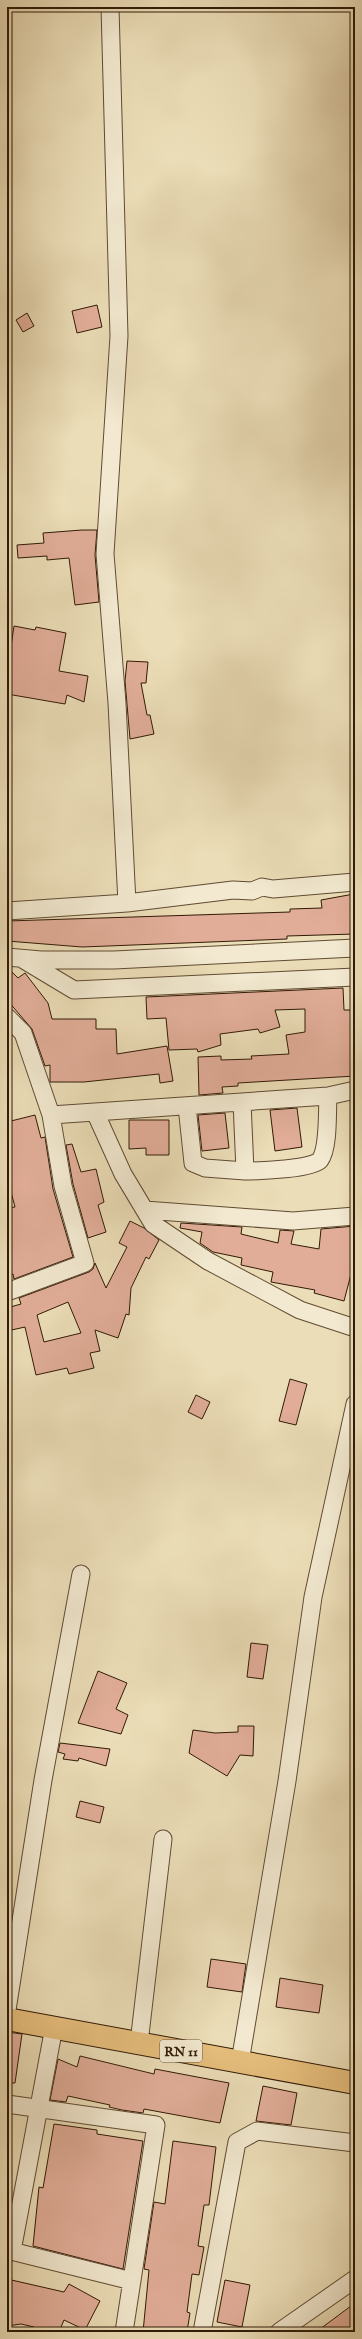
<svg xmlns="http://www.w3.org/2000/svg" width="362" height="2339" viewBox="0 0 362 2339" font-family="'IM FELL English',serif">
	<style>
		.building { fill: #e1ad98; stroke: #311a06; fill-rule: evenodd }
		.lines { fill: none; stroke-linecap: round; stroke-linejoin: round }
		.minor-casing { stroke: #604b32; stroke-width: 19 }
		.trunk-casing { stroke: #311a06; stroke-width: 24 }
		.minor { stroke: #f2e9d0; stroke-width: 17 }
		.trunk { stroke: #e6be7c; stroke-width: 22 }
		.labels { text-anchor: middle; stroke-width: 3; stroke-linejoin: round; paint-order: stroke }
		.shield { fill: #f2e9d0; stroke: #6b5843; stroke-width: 1 }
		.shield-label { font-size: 13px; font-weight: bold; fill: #311a06 }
	</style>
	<rect width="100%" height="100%" fill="#ebddb7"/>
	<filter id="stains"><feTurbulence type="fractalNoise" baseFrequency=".005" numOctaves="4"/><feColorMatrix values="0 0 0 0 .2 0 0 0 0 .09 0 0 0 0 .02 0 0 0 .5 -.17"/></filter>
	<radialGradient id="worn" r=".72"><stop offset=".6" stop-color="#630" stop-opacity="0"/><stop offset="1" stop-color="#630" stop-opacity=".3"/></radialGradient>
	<path class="building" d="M97,305L102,327L77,333L72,311Z
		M27,313L34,326L23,332L16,320Z
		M82,530H97L95,555L99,602L75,605L69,558L47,560V556L18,558L17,545L44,543L43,533Z
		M14,626L35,630L36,627L66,633L59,671L88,676L84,702L67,695L65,704L7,694V674Z
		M127,661L148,662L146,683H141L147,715H150L154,734L130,739L125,681Z
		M354,894L355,934L287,936V939L236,941L82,947L7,941V921L290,912V909L322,908L321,900Z
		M7,967L18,978L25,973L48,1003L52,1019H96V1029H116L117,1054L167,1046L173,1081L160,1083L159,1074L84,1082H50V1065L45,1066L32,1029L7,1000Z
		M343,988L344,1010H351L353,1031H355V1076L238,1083V1086L222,1087L223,1093L199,1095L198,1057L221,1056V1060L252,1059L251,1056L289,1054L286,1035L305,1032V1009L275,1010L280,1027L260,1033L258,1029L220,1034L221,1045L198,1052L197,1049L169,1050L166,1018L147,1019L146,997Z
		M297,1108L302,1147L275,1151L270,1110Z
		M225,1113L229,1148L202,1151L198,1115Z
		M35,1115L41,1138L45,1137L53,1189L73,1257L14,1279L13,1274L7,1276V1208L15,1207L7,1177V1122Z
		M129,1120H169V1155H146V1148L129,1149Z
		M72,1144L81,1172L96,1169L104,1202L98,1205L106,1232L88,1238L73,1184L66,1145Z
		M130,1221L144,1228L159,1240L149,1259L146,1257L131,1288L129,1315L126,1314L118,1338L95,1330L100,1351L90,1353L94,1368L69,1374L67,1368L36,1375L25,1327L7,1331V1308L21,1304L19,1298L89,1272L93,1269L95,1263L106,1288L127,1247L119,1243ZM68,1302L81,1333L44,1342L37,1315Z
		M181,1223L242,1227L241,1234L278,1243L280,1230L294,1231L291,1244L319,1249L321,1229L355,1226V1259L344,1301L314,1293L315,1290L271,1282L273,1272L241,1265L242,1258L213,1252L200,1243L202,1232L180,1228Z
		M290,1379L307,1384L296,1425L279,1421Z
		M196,1395L210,1402L202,1419L188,1412Z
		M251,1643L268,1645L263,1679L247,1677Z
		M98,1671L127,1683L116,1709L128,1715L121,1734L78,1723Z
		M238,1726H254L253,1756L240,1755L227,1776L189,1753L193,1730L215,1733L238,1732Z
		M60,1743L110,1749L106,1766L79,1758L78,1761L63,1759L65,1754L58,1752Z
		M80,1801L104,1807L100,1823L76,1817Z
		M211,1959L246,1964L242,1992L207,1987Z
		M280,1978L323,1985L319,2013L276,2007Z
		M7,2032L22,2034L15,2083H7Z
		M80,2056L154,2074L155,2069L229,2083L220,2123L144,2109L143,2113L122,2110L109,2107L110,2105L68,2096L66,2102L50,2100L58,2059L77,2067Z
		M263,2086L297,2093L291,2125L256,2121Z
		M54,2124L97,2130V2134L143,2141L123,2269L33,2246L39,2187L43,2188Z
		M173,2141L216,2147L209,2205H204L198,2246L204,2247L199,2275L192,2274L187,2312L190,2313L187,2332H143L149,2270L144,2269L154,2202L165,2204Z
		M7,2279L64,2292L69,2284L100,2301L85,2330L64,2320L59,2332H35L34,2327L21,2324L7,2326Z
		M225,2280L250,2285L242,2327L217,2322Z
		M355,2303V2332H316Z"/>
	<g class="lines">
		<defs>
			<path id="minor" d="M110,7L119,336L105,554L117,703L127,903
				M7,911L127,903L233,890L252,891L262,887L273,889L355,882
				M7,957L41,960H114L355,948
				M24,960L74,990L355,977
				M7,1017L23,1033L51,1115L63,1186L85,1263L7,1292
				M242,1102L245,1171C258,1171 314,1169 320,1160C329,1148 327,1111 328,1096
				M187,1106L193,1163L205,1168L245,1171
				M95,1112L123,1174L153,1224L208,1261L300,1310L355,1328
				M51,1115L328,1096L355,1090
				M145,1210L293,1221L355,1216
				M7,2010L43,1780L81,1574
				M139,2043L163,1839
				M240,2062L287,1781L313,1597L355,1404
				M7,2104L156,2125L124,2332
				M7,2250L132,2281
				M12,2251L54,2027
				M202,2332L237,2142L257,2131L355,2143
				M279,2332L355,2279"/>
			<path id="trunk" d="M7,2019L355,2083"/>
		</defs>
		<use href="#minor" class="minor-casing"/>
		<use href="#trunk" class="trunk-casing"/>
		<use href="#minor" class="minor"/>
		<use href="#trunk" class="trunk"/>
	</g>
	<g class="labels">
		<rect class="shield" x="160" y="2040" width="42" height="22" rx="3"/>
		<g class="shield-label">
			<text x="181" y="2056">RN 11</text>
		</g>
	</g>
	<rect width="362" height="2339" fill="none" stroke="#ebddb7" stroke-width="24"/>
	<rect x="8" y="8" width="346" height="2323" fill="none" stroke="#311a06" stroke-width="2"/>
	<rect x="12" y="12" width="338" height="2315" fill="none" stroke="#311a06"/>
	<rect width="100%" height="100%" filter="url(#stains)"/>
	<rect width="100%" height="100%" fill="url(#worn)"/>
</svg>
